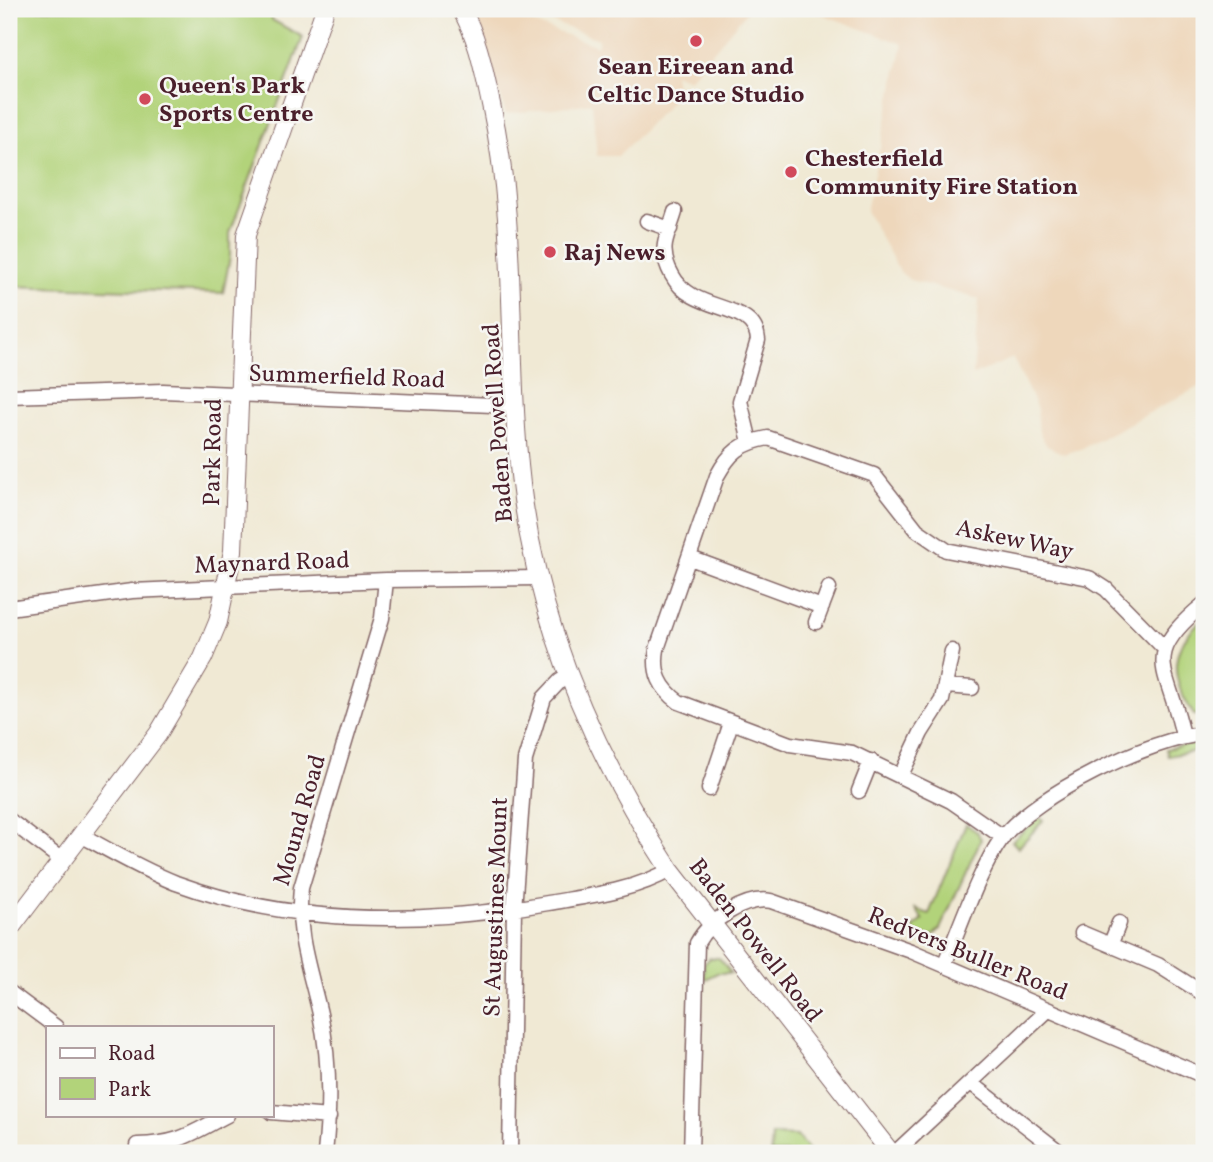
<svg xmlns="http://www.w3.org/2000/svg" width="1213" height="1162" viewBox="0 0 1213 1162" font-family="Vollkorn,serif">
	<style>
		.built { fill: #eed7bb }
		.green { fill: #b2d37a; stroke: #7e7952; stroke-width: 2 }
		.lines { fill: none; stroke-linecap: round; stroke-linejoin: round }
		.minor-casing { stroke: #846666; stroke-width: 17 }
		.tertiary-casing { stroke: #846666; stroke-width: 20 }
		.minor { stroke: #fff; stroke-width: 14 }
		.tertiary { stroke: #fff; stroke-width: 18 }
		.poi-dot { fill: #d1495b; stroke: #f6f6f2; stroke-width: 2.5 }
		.labels { text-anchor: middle; stroke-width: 5; stroke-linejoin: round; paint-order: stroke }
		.poi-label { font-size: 24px; font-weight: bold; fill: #4a1f2b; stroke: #f6f6f2; text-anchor: start }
		.street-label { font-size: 24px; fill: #4a1f2b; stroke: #f6f6f2 }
	</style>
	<rect width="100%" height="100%" fill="#f6f6f2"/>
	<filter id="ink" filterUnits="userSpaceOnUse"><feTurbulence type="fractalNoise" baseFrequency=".0143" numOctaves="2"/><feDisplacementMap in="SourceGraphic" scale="14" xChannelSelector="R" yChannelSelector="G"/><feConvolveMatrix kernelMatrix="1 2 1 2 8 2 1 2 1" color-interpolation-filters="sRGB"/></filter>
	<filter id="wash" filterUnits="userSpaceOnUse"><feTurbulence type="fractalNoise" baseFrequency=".00686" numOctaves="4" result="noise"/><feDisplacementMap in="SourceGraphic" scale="28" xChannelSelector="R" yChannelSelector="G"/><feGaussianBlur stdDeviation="1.57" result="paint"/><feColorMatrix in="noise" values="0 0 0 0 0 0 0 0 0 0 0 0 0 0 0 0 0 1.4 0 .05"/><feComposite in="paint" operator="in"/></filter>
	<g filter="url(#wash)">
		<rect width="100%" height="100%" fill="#f0e9d4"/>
		<path class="built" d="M473,9H494L597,46L599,39L516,9H749L689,80L674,74L677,96L618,156H597L592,103L506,114Z
			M808,9L1204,10V384L1083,448L1064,454L1047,446L1039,432L1037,409L1013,358L973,375L979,299L910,280L900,272L866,211L903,44Z"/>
		<path class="green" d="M9,9H272V20L303,37L230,233V257L223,293L9,286Z
			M1204,618V715H1194C1168,677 1169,647 1204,618Z
			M1194,743L1195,751L1168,756L1166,749Z
			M1039,817L1043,821L1018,848L1012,841Z
			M966,824L977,832L981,839L940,929L933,936L915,937L913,928L923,920L916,909L929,914Z
			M710,958H719L731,973H717L704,980V964Z
			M772,1135L797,1136L810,1153H771Z"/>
	</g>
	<g filter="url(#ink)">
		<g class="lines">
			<defs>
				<path id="minor" d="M675,212C672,223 667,233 665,244C663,255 667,266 672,275C693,315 755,300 758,340L740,401L750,442
					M647,221L670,229
					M9,396L163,391L516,406
					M690,558L822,607
					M9,608L132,591L386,580L538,578
					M816,622L829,588
					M946,686L972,688
					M1183,736C1169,667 1138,658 1204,604
					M901,775L921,733L942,700L952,651
					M709,789L731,723
					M859,791L871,761
					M9,820L62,860
					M81,835C112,852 143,870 176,883C294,926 425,925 548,903C588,896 634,891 670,870
					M1003,837L951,801L852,753L790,744L679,702C660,688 653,673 657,649L717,476C730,452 741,443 768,438L874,475L917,530L946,550L1089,578L1106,589L1164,648
					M1082,933L1158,965L1204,994
					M1111,943L1119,923
					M944,965C960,928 979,870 1002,838C1034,795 1151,738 1204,734
					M9,992L56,1027
					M971,1083L1061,1153
					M271,1112L329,1117
					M137,1145C180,1144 190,1134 227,1115
					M325,1153C330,1108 330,1059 320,1014C310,969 296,936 301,888L382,618L386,580
					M510,1153L514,909L525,760L544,698L560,681L568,677
					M691,1153L697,943C709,921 745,896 771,901L911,951L1204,1076
					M895,1153L1048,1010"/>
				<path id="tertiary" d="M461,9C478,37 484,72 491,104C519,232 506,356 521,484C538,624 593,753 670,870L891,1153
					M9,930L158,734L203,658L218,622L233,551L246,235L325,9"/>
			</defs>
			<use href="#minor" class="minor-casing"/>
			<use href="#tertiary" class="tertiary-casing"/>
			<use href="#minor" class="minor"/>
			<use href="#tertiary" class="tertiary"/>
		</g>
	</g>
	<g class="poi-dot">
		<circle cx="696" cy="41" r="7"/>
		<circle cx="145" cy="99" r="7"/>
		<circle cx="791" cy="172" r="7"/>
		<circle cx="550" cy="252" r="7"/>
	</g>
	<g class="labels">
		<g class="poi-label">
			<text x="696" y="74" text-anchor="middle">Sean Eireean and<tspan x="696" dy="28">Celtic Dance Studio</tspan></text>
			<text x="159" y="93">Queen's Park<tspan x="159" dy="28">Sports Centre</tspan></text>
			<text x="805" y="166">Chesterfield<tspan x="805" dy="28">Community Fire Station</tspan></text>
			<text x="564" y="260">Raj News</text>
		</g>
		<g class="street-label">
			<text transform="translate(347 376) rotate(2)" y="8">Summerfield Road</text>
			<text transform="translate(497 423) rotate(-94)" y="8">Baden Powell Road</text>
			<text transform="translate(212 452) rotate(-89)" y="8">Park Road</text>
			<text transform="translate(1015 539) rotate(12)" y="8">Askew Way</text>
			<text transform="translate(272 562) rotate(-2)" y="8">Maynard Road</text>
			<text transform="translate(299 820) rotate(-74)" y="8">Mound Road</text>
			<text transform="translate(495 907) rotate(-88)" y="8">St Augustines Mount</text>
			<text transform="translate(756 940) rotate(52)" y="8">Baden Powell Road</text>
			<text transform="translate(968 953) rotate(22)" y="8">Redvers Buller Road</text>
		</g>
	</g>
	<rect width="1213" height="1162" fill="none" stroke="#f6f6f2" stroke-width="35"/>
	<rect x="46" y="1026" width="228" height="91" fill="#f6f6f2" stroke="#b1a0a2" stroke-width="2"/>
	<rect x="60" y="1048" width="35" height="10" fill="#ffffff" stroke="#b1a0a2" stroke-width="2"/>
	<text x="108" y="1060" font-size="21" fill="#4a1f2b">Road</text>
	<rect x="60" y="1078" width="35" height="21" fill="#b2d37a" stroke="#b1a0a2" stroke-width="2"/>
	<text x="108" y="1096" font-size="21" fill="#4a1f2b">Park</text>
</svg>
